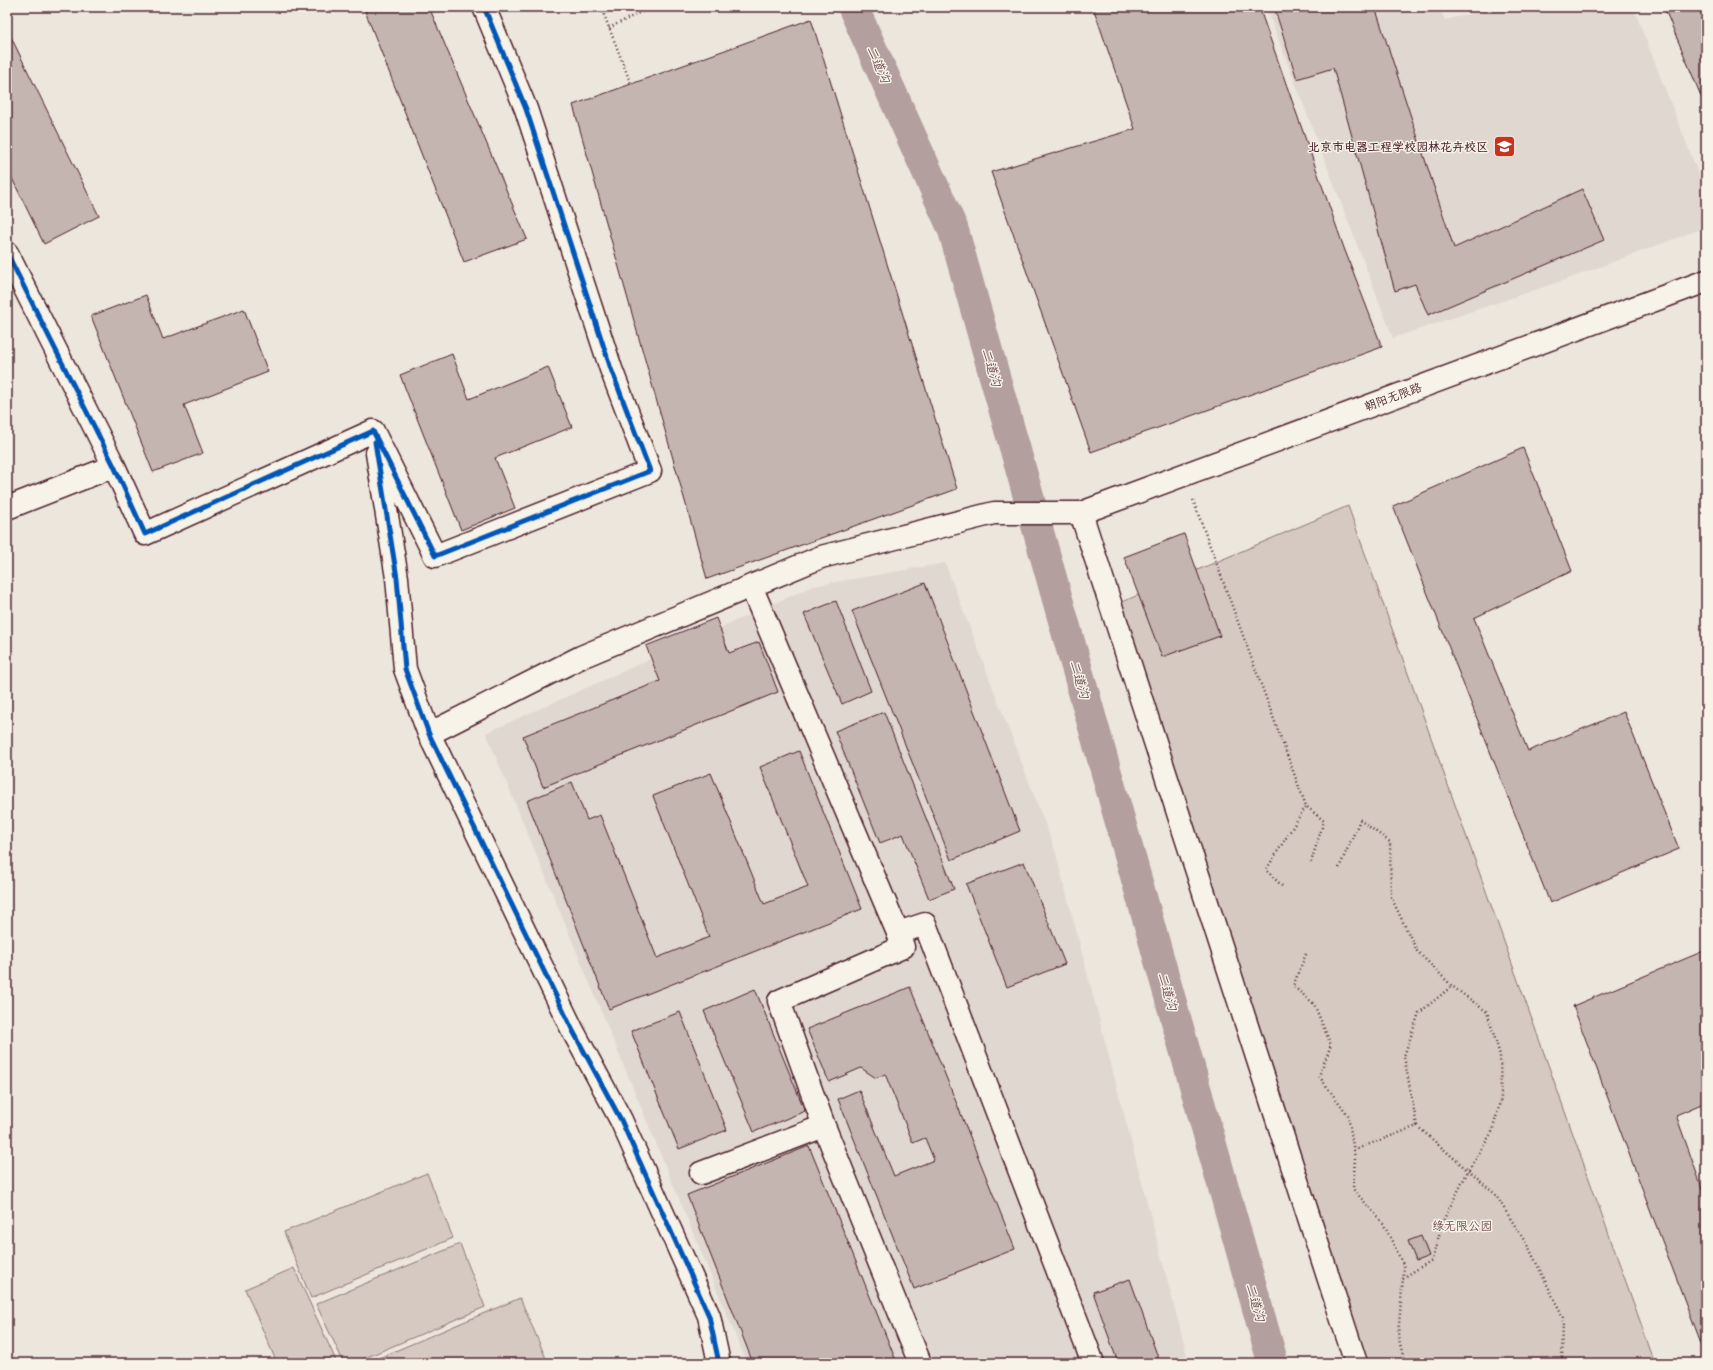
<svg xmlns="http://www.w3.org/2000/svg" width="1713" height="1370" viewBox="0 0 1713 1370" font-family="'Balsamiq Sans','LXGW WenKai TC',sans-serif">
	<style>
		.built { fill: #e0d7d0 }
		.green { fill: #d5c9c2; stroke: #907476 }
		.lines { fill: none; stroke-linecap: round; stroke-linejoin: round }
		.canal { stroke: #b39f9d; stroke-width: 31 }
		.building { fill: #c4b5b0; stroke: #4a1f2b }
		.minor-casing { stroke: #4a1f2b; stroke-width: 25 }
		.path { stroke: #4a1f2b; stroke-width: 2.5; stroke-dasharray: 1 3; stroke-linecap: butt }
		.minor { stroke: #f7f3e8; stroke-width: 22 }
		.cycleway-casing { stroke: #f7f3e8; stroke-width: 8 }
		.cycleway { stroke: #0057b8; stroke-width: 5 }
		.labels { text-anchor: middle; stroke-width: 3; stroke-linejoin: round; paint-order: stroke }
		.poi-label { font-size: 12px; font-weight: bold; fill: #4a1f2b; stroke: #f7f3e8; text-anchor: end }
		.street-label { font-size: 12px; fill: #4a1f2b; stroke: #f7f3e8 }
		.park-label { font-size: 12px; fill: #6d4a51; stroke: #f7f3e8 }
		.water-label { font-size: 13px; font-style: italic; fill: #6f4c53; stroke: #f7f3e8 }
	</style>
	<rect width="100%" height="100%" fill="#ece6dd"/>
	<filter id="ink" filterUnits="userSpaceOnUse"><feTurbulence type="fractalNoise" baseFrequency=".025" numOctaves="2"/><feDisplacementMap in="SourceGraphic" scale="8" xChannelSelector="R" yChannelSelector="G"/><feConvolveMatrix kernelMatrix="1 2 1 2 8 2 1 2 1" color-interpolation-filters="sRGB"/></filter>
	<g filter="url(#ink)">
		<path class="built" d="M1266,7H1440L1445,20L1496,7H1633L1706,193V227L1573,277L1393,338Z
			M945,563L1055,850L1189,1363H747L486,733L813,586Z"/>
		<path class="green" d="M1348,506L1655,1363H1365L1122,602Z
			M427,1173L453,1238L311,1298L284,1232Z
			M460,1244L485,1307L353,1363H344L316,1304Z
			M294,1268L337,1363H277L245,1289Z
			M520,1298L548,1363H367Z"/>
		<g class="lines">
			<path class="canal" d="M853,7L953,229L1273,1363"/>
		</g>
		<path class="building" d="M374,7H429L527,239L464,262L365,11Z
			M1093,7H1259L1344,248L1382,347L1091,452L991,172L1135,129Z
			M1285,7H1375L1454,248L1582,189L1604,240L1428,315L1415,284L1395,291L1333,68L1297,79L1275,10Z
			M1664,7H1706V108Z
			M811,19L957,489L707,579L573,105Z
			M7,29L99,216L44,244L7,168Z
			M146,295L163,339L244,309L268,372L184,405L203,453L153,472L91,316Z
			M452,354L469,399L548,367L572,427L495,458L515,508L461,530L400,375Z
			M1523,448L1572,571L1474,618L1528,751L1624,712L1679,849L1550,903L1393,506Z
			M1184,534L1220,636L1162,657L1124,557Z
			M925,583L1020,831L951,860L852,611Z
			M836,601L871,691L842,704L804,614Z
			M716,618L729,653L759,642L778,692L543,787L523,736L660,681L646,646Z
			M884,712L954,889L929,899L903,834L880,843L835,731Z
			M799,751L862,909L609,1009L527,801L572,782L587,820L600,815L657,958L709,937L653,796L711,773L764,904L808,887L760,767Z
			M1024,862L1065,964L1007,987L966,884Z
			M1706,950V1102L1676,1115L1706,1199V1357L1573,1006Z
			M910,987L1015,1249L914,1289L838,1099L859,1090L894,1176L934,1160L925,1138L913,1143L885,1074L876,1078L861,1068L829,1082L807,1029Z
			M755,989L805,1111L754,1132L704,1011Z
			M680,1012L727,1130L679,1149L631,1031Z
			M809,1146L897,1363H753L687,1195Z
			M1421,1236L1429,1256L1416,1261L1408,1241Z
			M1130,1279L1160,1363H1118L1093,1292Z"/>
		<g class="lines">
			<defs>
				<path id="minor" d="M7,253L114,466L145,534L373,431L435,556L650,471L611,369L526,109L484,7
					M377,453L397,578L405,669L429,734L573,1031L621,1120L709,1316L719,1363
					M7,508L114,466
					M1081,513L1356,1363
					M751,586L898,933L925,924L1093,1363
					M429,734L581,657L821,557L994,513H1081L1706,281
					M824,1126L779,1001L903,947L898,933
					M701,1173L824,1126L920,1363"/>
			</defs>
			<use href="#minor" class="minor-casing"/>
			<path class="path" d="M601,7L631,84
				M609,28L651,7
				M1193,500L1306,806L1324,821L1310,865
				M1339,868L1360,820L1390,842L1391,897L1417,951L1452,986L1419,1013L1404,1056L1417,1126L1354,1150
				M1282,886L1266,870L1306,806
				M1306,954L1293,986L1314,1004L1331,1045L1319,1076L1348,1115L1355,1158L1353,1189L1383,1223L1404,1266L1398,1336L1405,1363
				M1417,1126L1495,1194L1529,1248L1563,1317L1562,1363
				M1403,1278L1432,1260L1443,1221L1468,1171L1492,1132L1501,1099L1500,1055L1487,1012L1452,986"/>
			<use href="#minor" class="minor"/>
			<defs>
				<path id="cycleway" d="M7,253L114,466L145,534L373,431L435,556L650,471L611,369L526,109L484,7
					M375,442L397,578L405,669L429,734L573,1031L621,1120L709,1316L719,1363"/>
			</defs>
			<use href="#cycleway" class="cycleway-casing"/>
			<use href="#cycleway" class="cycleway"/>
		</g>
	</g>
	<defs>
		<symbol id="school-square" viewBox="-11 -11 22 22"><rect x="-9" y="-9" width="18" height="18" rx="4" fill="#c8321e" stroke="#f7f3e8"/><path d="M0-5L7-2L0 1L-7-2ZM-4 1L0 2.5L4 1V4Q0 6-4 4Z" fill="#fff"/></symbol>
	</defs>
	<g fill-rule="evenodd">
		<use href="#school-square" x="1492" y="134" width="25" height="25"/>
	</g>
	<g class="labels">
		<g class="poi-label">
			<text x="1488" y="151">北京市电器工程学校园林花卉校区</text>
		</g>
		<g class="street-label">
			<text transform="translate(1393 397) rotate(-20)" y="4">朝阳无限路</text>
		</g>
		<g class="park-label">
			<text x="1462" y="1230">绿无限公园</text>
		</g>
		<g class="water-label">
			<text transform="translate(879 64) rotate(66)" y="5">二道沟</text>
			<text transform="translate(992 367) rotate(74)" y="5">二道沟</text>
			<text transform="translate(1080 679) rotate(74)" y="5">二道沟</text>
			<text transform="translate(1168 991) rotate(74)" y="5">二道沟</text>
			<text transform="translate(1256 1302) rotate(74)" y="5">二道沟</text>
		</g>
	</g>
	<rect width="1713" height="1370" fill="none" stroke="#f7f3e8" stroke-width="24"/>
	<rect x="12" y="12" width="1689" height="1346" fill="none" stroke="#4a1f2b" stroke-width="1.5" filter="url(#ink)"/>
</svg>
